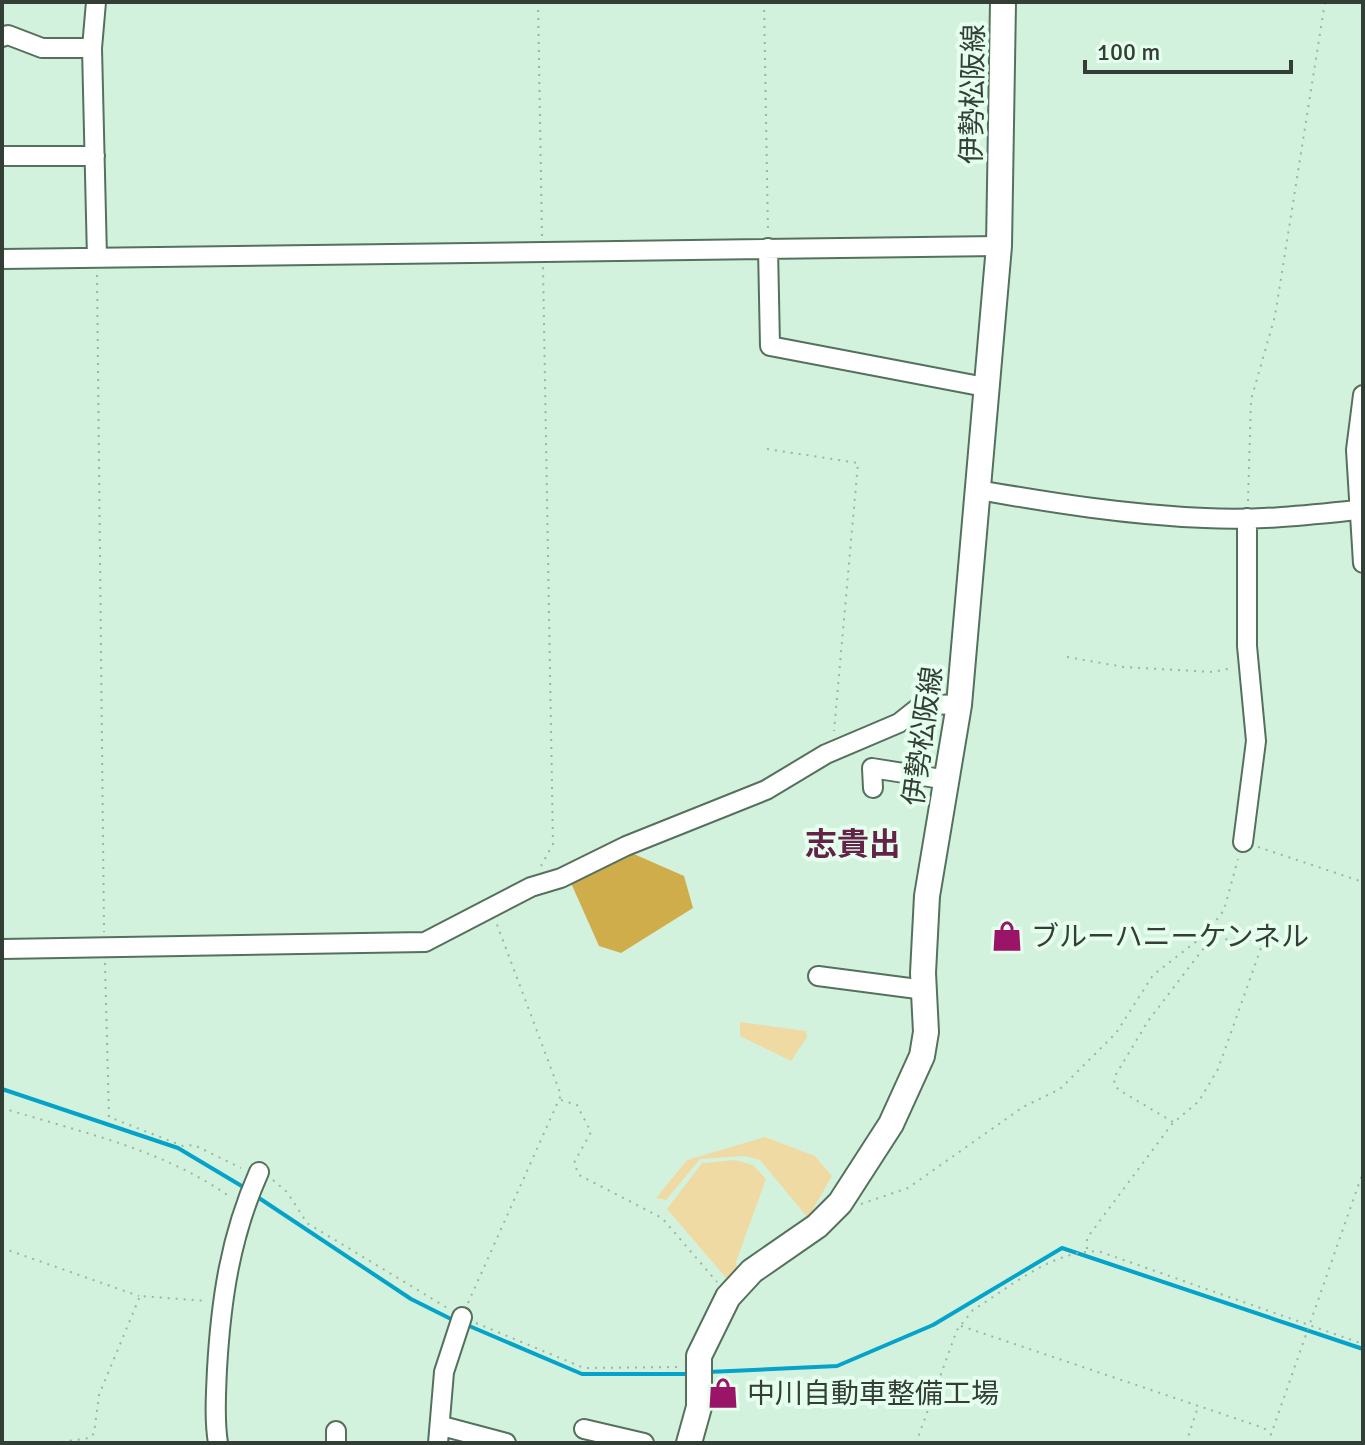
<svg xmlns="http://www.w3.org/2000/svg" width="1365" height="1445" viewBox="0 0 1365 1445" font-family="Signika,'Noto Sans JP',sans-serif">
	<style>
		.green { fill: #f0daa3 }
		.forest { fill: #d0ad4b }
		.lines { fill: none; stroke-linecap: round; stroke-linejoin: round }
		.stream { stroke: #05a3ca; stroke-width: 4 }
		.minor-casing { stroke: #55715e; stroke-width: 22 }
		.major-casing { stroke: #55715e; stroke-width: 28 }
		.path { stroke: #9cb4a4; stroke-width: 2; stroke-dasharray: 2 6; stroke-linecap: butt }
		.minor { stroke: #fff; stroke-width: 18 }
		.major { stroke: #fff; stroke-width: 24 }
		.labels { text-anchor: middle; stroke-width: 8; stroke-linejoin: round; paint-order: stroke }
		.street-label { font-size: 28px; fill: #323e36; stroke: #e5feed }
		.poi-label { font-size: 28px; fill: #323e36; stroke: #e5feed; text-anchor: start }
		.quarter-label { font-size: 32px; font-weight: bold; fill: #622346; stroke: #e5feed }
	</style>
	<rect width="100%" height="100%" fill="#d3f2dd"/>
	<path class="green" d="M740,1022L806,1031L807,1037L791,1061L740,1036Z
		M765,1137L815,1156L832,1176L808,1218L760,1160L745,1156L700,1159L666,1200L656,1198L687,1160Z
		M735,1160L753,1165L766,1179L736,1262L737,1269L727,1279L667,1209L702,1163Z"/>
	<path class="forest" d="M627,851L684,876L693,908L621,953L599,946L571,883Z"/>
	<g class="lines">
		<path class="stream" d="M2,1089L178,1148L245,1188
			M256,1196L411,1299L455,1321
			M467,1325L582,1374H691
			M708,1372L837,1366L933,1325L1062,1248L1363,1349"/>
		<defs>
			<path id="minor" d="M96,2L92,48L97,258
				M2,37L8,35L42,48H92
				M2,156H95
				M768,248L770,346L985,387
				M2,259L999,246
				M1363,395L1356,450L1363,563
				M978,490C1053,503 1128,515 1205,518C1256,521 1308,515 1358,510L1363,506
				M873,788L872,768L948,780
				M1243,842L1256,741L1247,646V518
				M2,949L425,942L531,887L561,878L626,846L766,790L826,754L899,723L923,704L959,705
				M818,976L925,990
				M442,1426L506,1443
				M584,1429L644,1443
				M336,1431V1443
				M218,1443C214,1419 216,1393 217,1369C221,1300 230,1237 259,1172
				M438,1443L444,1372L462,1317"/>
			<path id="major" d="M689,1443L699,1407V1356L728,1297L752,1271L817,1226L840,1203L891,1124L922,1056L926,1032L923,973L927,896L959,705L999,246L1003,2"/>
		</defs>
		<use href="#minor" class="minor-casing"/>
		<use href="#major" class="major-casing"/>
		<path class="path" d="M538,2L542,237
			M764,2L768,233
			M97,275L104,932
			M767,449L858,463L834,731
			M1248,501L1251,400L1275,316L1325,2
			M1067,657L1124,667L1213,672L1232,668
			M1258,847L1363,882
			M541,866L553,844L543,267
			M105,963L109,1117L183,1146L194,1145L241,1168
			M561,1100L577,1105L591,1132L574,1163L579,1175L662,1218L717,1282
			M2,1108C80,1132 163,1149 230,1197
			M1173,1122L1119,1090L1114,1084L1115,1076L1148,1021L1213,936
			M273,1180L287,1192L307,1223L449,1309
			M861,1204L908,1188L1023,1107L1060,1089L1116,1033L1153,975L1206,934L1224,910L1238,859
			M2,1248L139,1296
			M1087,1249V1238L1172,1124L1199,1101L1218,1069L1261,948L1255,940L1219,939L1207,934
			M468,1303L561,1095L496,922
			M476,1323L584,1368L681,1367
			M961,1326L1264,1428L1271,1434
			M54,1443L90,1438L94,1433L99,1395L140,1296L207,1301
			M916,1443L957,1330L973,1310C1010,1287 1057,1247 1101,1252L1363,1344
			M1186,1443L1198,1407
			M1268,1443L1363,1172"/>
		<use href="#minor" class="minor"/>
		<use href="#major" class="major"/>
	</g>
	<defs>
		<symbol id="shop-bare" viewBox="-9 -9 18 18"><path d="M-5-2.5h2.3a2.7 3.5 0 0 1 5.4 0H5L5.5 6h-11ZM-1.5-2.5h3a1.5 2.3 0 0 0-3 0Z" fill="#9a1568" stroke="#e5feed" stroke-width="2.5" paint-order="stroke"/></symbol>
	</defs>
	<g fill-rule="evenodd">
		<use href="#shop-bare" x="985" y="914" width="44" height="44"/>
		<use href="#shop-bare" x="701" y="1371" width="44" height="44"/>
	</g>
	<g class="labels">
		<g class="street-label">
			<text transform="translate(972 94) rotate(-89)" y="10">伊勢松阪線</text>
			<text transform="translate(922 736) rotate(-82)" y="10">伊勢松阪線</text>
		</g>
		<g class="poi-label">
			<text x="1031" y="946">ブルーハニーケンネル</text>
			<text x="747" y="1403">中川自動車整備工場</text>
		</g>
		<g class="quarter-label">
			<text x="853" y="855">志貴出</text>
		</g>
	</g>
	<rect width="1365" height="1445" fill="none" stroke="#323e36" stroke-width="8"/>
	<path d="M1085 60v12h206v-12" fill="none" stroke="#323e36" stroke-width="4"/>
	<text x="1097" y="60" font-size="24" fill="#323e36" stroke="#e5feed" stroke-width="6" paint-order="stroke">100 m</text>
</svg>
